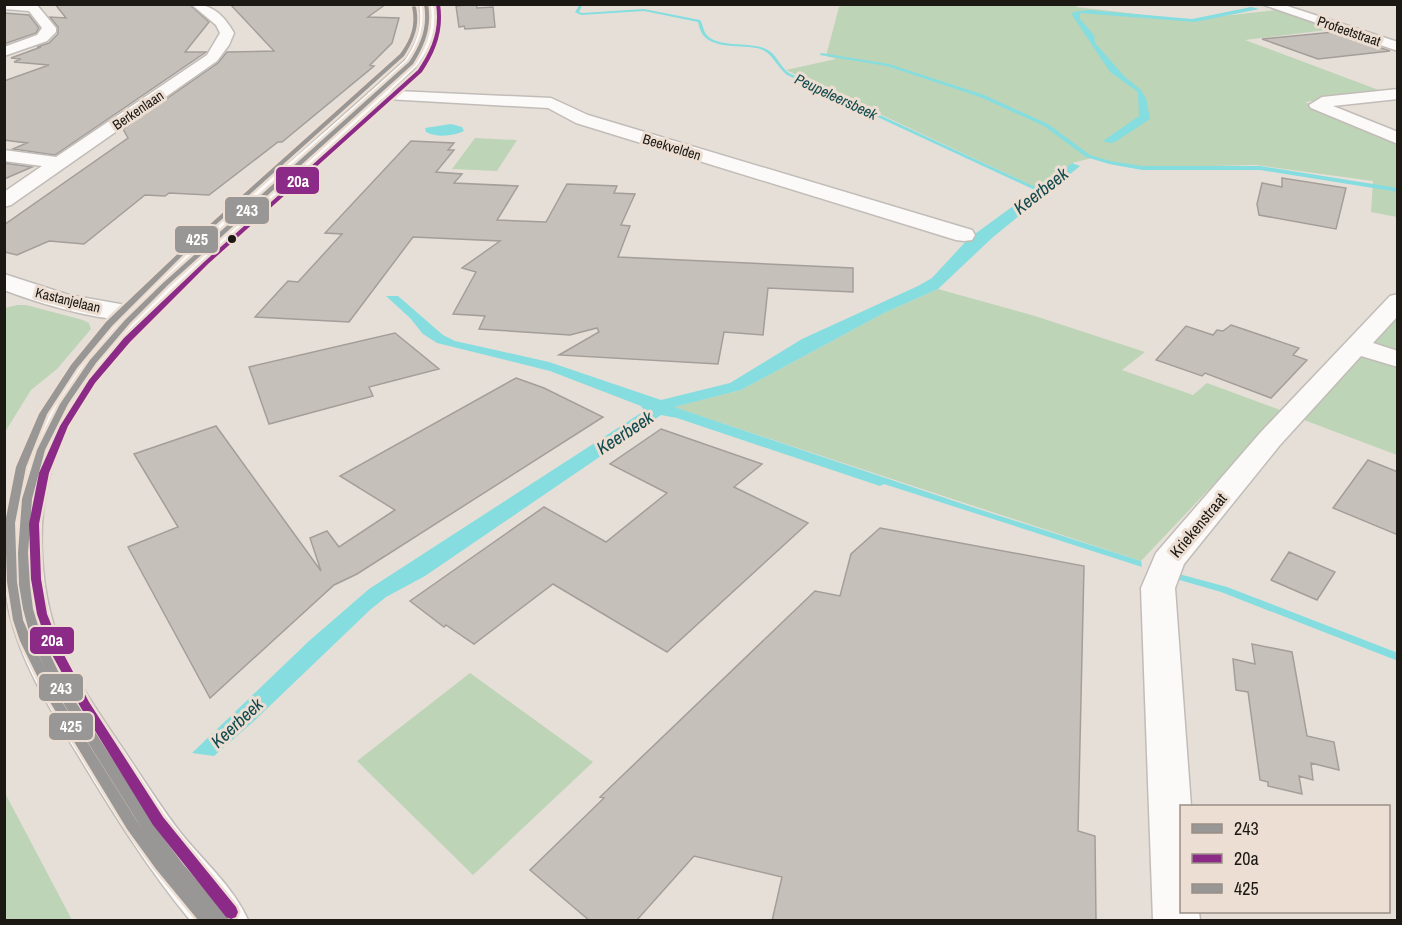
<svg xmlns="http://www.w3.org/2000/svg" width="1402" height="925" viewBox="0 0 1402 925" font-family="'Archivo Narrow',sans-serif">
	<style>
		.green { fill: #bdd4b7 }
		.water { fill: #85dddf }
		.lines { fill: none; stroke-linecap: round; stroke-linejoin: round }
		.stream { fill: #85dddf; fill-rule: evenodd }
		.building { fill: #c6c0bb; stroke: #a49e9a; stroke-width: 1.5 }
		.minor-casing { stroke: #c1bcb7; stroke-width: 3 }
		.major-casing { stroke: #c1bcb7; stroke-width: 3 }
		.minor { fill: #fbfaf9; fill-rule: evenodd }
		.major { fill: #fbfaf9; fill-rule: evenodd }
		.bus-1-casing { stroke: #ecded2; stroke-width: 5 }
		.bus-2-casing { stroke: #ecded2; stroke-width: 5 }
		.bus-3-casing { stroke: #ecded2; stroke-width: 5 }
		.bus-1 { fill: #999795; fill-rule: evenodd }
		.bus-2 { fill: #8c2b87; fill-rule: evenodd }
		.bus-3 { fill: #999795; fill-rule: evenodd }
		.bus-dot { fill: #1c1813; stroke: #ecded2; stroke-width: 2 }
		.labels { text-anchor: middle; stroke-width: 6; stroke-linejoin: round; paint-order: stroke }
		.far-street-label { font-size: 14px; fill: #1c1813; stroke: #ecded2 }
		.far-water-label { font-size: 15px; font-style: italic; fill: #124b4e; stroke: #ecded2 }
		.street-label { font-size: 16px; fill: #1c1813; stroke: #ecded2 }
		.water-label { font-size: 18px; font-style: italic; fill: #124b4e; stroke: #ecded2 }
		.line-badge { stroke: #ecded2; stroke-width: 2 }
		.badge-label { font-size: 16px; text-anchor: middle; font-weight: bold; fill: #fff }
	</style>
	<rect width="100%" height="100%" fill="#e6dfd8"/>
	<path class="green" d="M1077,4L1076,7L1187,20L1276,10L1335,29L1245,40L1384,92L1305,102L1397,141V217L1371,212L1373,181L1256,165L1132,168L1092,158L1072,163L1037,188L786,70L836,59L826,56L839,7L844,5Z
		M475,138L517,140L497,171L452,169Z
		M938,289L1035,316L1145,352L1122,370L1193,395L1207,383L1283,411L1141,561L673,407L741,390L884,313Z
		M17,305H26L83,320L89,323L91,329L57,369L31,390L5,432V308Z
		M1397,314V455L1304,420Z
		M470,673L593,762L473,875L357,761Z
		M5,793L72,920H5Z"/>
	<path class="water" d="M1251,7L1259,9L1195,22L1080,13V19L1094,35L1095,43L1103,52L1125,77L1141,90L1146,98L1150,119L1115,142L1109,143L1103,141L1139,116L1138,92L1110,72L1072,15L1073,12L1089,10L1192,19Z
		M451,124L462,127L464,131C453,136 437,138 426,132L425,128Z
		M1072,163L1080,166L992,238L938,289L884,313L741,390L674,407L972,507L1141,561L1142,567L884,484L880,486L677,418L661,415L425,576L386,597L371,609L253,722L214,756L192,753L309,641L369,589L644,411L641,406L550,371L437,343L423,334L410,318L386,296H398L443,335L455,341L549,362L661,400L730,383L802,339L918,286L932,278L968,239Z"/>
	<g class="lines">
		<path class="stream" d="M580,4H583L579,12L582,13L644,9L700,20C703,24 703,30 706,34C717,49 750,41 766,49C776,53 780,67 789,73L1044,191L1039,192L787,75C778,68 773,55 763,50C747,43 716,51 703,35C700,31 699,26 698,22L644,11L581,15L575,12Z
			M821,53L889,64L984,95L1048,124L1090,155L1110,161L1142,166H1260L1398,188V192L1260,170H1142L1109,164L1086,157L1044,126L980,97L887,66L820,55Z
			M1179,574L1227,587L1398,653V661L1221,592L1176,579L1174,577L1176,575Z"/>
	</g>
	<path class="building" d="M55,4H189L209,22L185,52H206L55,155L13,149L27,143L4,140V81L49,65L14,62L21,59L11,58L41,47H37L49,43L58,34V27L50,17L66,18Z
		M230,4H386L368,17L399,18L392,43L370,65L374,66L282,142H278L209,195L169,193L165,196L145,195L84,244L49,241L17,255L4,252V225L128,138L123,129L218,63L227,52L274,51Z
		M476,4L477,8L493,7L495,27L465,29L464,26L459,27L456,6Z
		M4,13L29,15L39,28L36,33L4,44Z
		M1334,32L1390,51L1318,59L1262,39Z
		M411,141L454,143L448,150H454L436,172L462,174L454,183L518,186L497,220L546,222L567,184L617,186L614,193L635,194L621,225L630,226L618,257L853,268V292L768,288L763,335L724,332L718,364L559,355L599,332L597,328L570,335L479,329L485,316L453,314L476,272L462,268L500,241L413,237L349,322L255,317L288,281L298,282L342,234L325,233Z
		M4,163L32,167L4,179Z
		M1282,178L1346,188L1336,229L1259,215L1257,204L1262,183L1282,187Z
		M1231,325L1299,348L1293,355L1307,360L1271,398L1205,373L1202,376L1156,360L1186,326L1213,335L1217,330L1223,331Z
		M395,333L439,369L369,387L373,396L269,424L249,367Z
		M516,378L544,388L603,417L357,574L334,585L210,698L128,547L178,527L134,454L216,426L321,571L310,538L327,531L339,547L395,510L340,476Z
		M661,429L762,464L734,487L808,523L667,652L553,584L474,644L446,625L444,627L410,601L544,507L606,542L667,493L610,464Z
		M1368,460L1398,472V535L1333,508Z
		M880,528L1084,566L1078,831L1095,836L1096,921H772L782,877L694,856L636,921H590L530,870L604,798L600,797L815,591L840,596L851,554Z
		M1289,552L1335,572L1317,600L1271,580Z
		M1252,644L1292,652L1307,736L1334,742L1339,770L1311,763L1313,780L1299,776L1302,794L1268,786V782L1260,780L1248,692L1236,690L1233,659L1255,664Z"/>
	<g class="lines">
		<defs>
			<path id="minor" d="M4,4L37,5L56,28V32L47,41L4,56V47L37,35L42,28L29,11L4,9Z
				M191,4C212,4 224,15 234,33L229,45L217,61L11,205L4,207V192L42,166L4,161V150L56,157L207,55L220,33L216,25Z
				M1261,4H1281L1398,42V51Z
				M1398,89V99L1333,106L1398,132V144L1311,108L1309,105L1322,97Z
				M375,90L551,98L588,115L972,230L975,235L972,240L964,241L956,240L576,123L548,108L369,98L367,95L369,92Z
				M4,274L69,295L143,308L146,313L143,318C111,326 35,302 4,290Z
				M1398,294V316L1373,343L1398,351V367L1361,356L1280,445L1184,564L1175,588L1191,806H1182V912H1199L1200,920H1153L1141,588L1156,553L1260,433L1390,296Z"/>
			<path id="major" d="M419,4H433C439,29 430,47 417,66C361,119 304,171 248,222C149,312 33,407 42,554C44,595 52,630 71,667C88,700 111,730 131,761C147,785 162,809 180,832C202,860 233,886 248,920H190C147,868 113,813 78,755C52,712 22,665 10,615C5,596 5,576 5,556C3,405 127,304 231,213C290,162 348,112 405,60C417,42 423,25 419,4Z"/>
		</defs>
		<use href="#minor" class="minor-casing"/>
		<use href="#major" class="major-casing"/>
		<use href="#minor" class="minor"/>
		<use href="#major" class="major"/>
		<defs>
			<path id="bus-1" d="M424,4H428C432,27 425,45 413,64L168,285L130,323L96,363L68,404L45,450L32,499L28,553L30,585L33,609L41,635L57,669L74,699L159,832L183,864L227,915L229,920H213L174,873L149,840L65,706L45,669L30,635L23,609L19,585L18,553L22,499L37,450L60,404L90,360L125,320L163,283L409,62C421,44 428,27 424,4Z"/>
			<path id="bus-2" d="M436,4H440C444,30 436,51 422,72L208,264L130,342L95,383L68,426L49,473L39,524L41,579L47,614L62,651L89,702L163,817L236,907L238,912L236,917L231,919L226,917L153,825L81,708L50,651L37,614L31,579L29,524L39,473L60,426L89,380L124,338L204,262L418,70C432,49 440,30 436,4Z"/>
			<path id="bus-3" d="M414,6L416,7C420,26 414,40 404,56L192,246L112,326L77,368L47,414L26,467L15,523L17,582L23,620L32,641L59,697L137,821L166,861L212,915L214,920H198L156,869L127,829L50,702L20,641L13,620L7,582L5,523L16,467L39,414L71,365L106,322L188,244L400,54C411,39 416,25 412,7Z"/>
		</defs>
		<use href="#bus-1" class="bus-1-casing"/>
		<use href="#bus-2" class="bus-2-casing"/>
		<use href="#bus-3" class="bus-3-casing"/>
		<use href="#bus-1" class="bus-1"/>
		<use href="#bus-2" class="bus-2"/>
		<use href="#bus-3" class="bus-3"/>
	</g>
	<circle class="bus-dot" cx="232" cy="239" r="5"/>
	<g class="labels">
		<g class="far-street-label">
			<text transform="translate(1349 31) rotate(19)" y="5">Profeetstraat</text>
			<text transform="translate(138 110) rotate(-34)" y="5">Berkenlaan</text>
			<text transform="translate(672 147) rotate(17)" y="5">Beekvelden</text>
			<text transform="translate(68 300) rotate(14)" y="5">Kastanjelaan</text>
		</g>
		<g class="far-water-label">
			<text transform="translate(836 97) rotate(25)" y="5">Peupeleersbeek</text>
		</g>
		<g class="street-label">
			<text transform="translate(1198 525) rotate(-50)" y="6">Kriekenstraat</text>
		</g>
		<g class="water-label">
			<text transform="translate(1041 191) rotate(-38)" y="6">Keerbeek</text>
			<text transform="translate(625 433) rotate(-33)" y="6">Keerbeek</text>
			<text transform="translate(237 723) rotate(-43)" y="6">Keerbeek</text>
		</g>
	</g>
	<g class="line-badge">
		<rect x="275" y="166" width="45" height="29" rx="6" fill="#8c2b87"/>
		<rect x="224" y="196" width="46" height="29" rx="6" fill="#999795"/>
		<rect x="174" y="225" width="45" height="29" rx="6" fill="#999795"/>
		<rect x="29" y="626" width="46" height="29" rx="6" fill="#8c2b87"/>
		<rect x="38" y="673" width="46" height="29" rx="6" fill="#999795"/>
		<rect x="48" y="712" width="46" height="29" rx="6" fill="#999795"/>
	</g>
	<g class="badge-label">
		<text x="298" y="187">20a</text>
		<text x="247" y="216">243</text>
		<text x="197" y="245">425</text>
		<text x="52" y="646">20a</text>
		<text x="61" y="694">243</text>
		<text x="71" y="732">425</text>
	</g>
	<rect width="1402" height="925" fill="none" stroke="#1c1813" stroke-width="12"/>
	<rect x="1180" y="805" width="210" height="108" fill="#ecded2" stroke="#998f86" stroke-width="1.5"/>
	<rect x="1192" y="824" width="30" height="9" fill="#999795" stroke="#998f86" stroke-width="1.5"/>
	<text x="1234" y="835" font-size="18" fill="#1c1813">243</text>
	<rect x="1192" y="854" width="30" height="9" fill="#8c2b87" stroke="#998f86" stroke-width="1.5"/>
	<text x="1234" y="865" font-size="18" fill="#1c1813">20a</text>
	<rect x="1192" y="884" width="30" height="9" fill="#999795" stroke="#998f86" stroke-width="1.5"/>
	<text x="1234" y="895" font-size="18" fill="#1c1813">425</text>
</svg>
